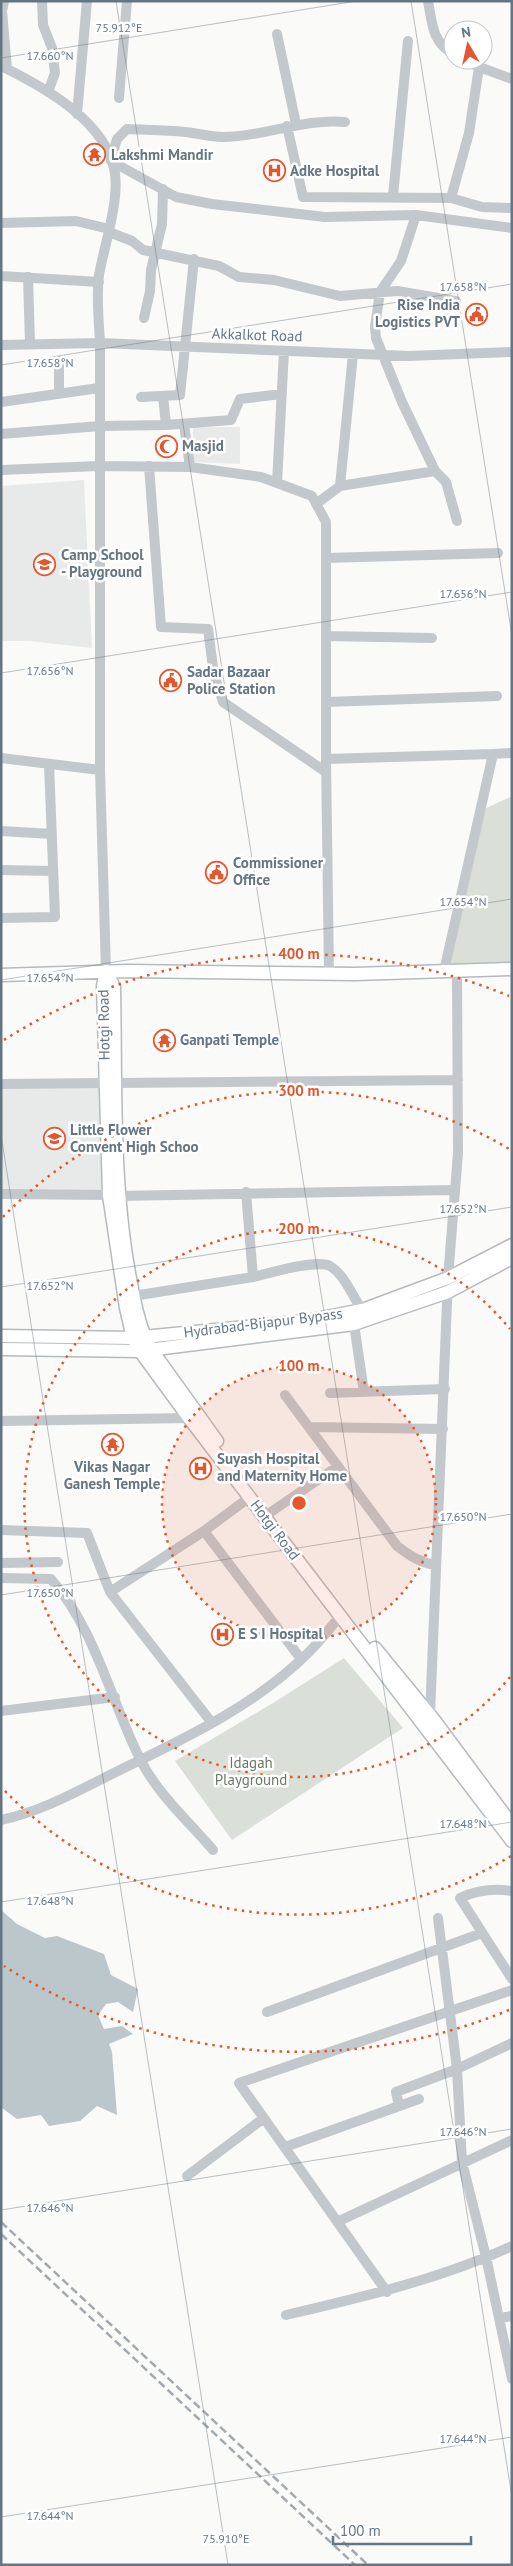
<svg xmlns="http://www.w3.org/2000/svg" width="513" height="2566" viewBox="0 0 513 2566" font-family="'PT Sans',sans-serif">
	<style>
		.built { fill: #e8e9e9 }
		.green { fill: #dadfd7 }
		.water { fill: #bbc7cb }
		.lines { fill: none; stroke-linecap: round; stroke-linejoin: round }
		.major-casing { stroke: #b5babe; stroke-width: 15 }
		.minor { stroke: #c3c8cc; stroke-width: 10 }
		.major { stroke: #fff; stroke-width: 12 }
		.rail { stroke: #a2aab0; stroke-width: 2.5; stroke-dasharray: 8 4; stroke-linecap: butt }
		.ticks { fill: none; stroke: #657683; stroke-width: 1; stroke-opacity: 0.45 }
		.ring { fill: none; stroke: #e4572e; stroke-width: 2.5; stroke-dasharray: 2.5 5 }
		.labels { text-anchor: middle; stroke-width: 5; stroke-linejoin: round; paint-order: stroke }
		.poi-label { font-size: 15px; font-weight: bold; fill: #657683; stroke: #fff; text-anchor: start }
		.street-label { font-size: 15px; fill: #657683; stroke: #fff }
		.park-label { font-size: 15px; fill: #687a64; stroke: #fff }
		.ticks-label { font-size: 12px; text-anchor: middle; fill: #657683; stroke: #fff; stroke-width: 5; stroke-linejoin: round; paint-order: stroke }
		.centre { fill: #e4572e; stroke: #fff; stroke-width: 2.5 }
		.ring-label { font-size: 15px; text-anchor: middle; font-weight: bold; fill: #e4572e; stroke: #fff; stroke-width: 5; stroke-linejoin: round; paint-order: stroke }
	</style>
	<rect width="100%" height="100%" fill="#fafaf8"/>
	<path class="built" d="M193,427H240V464L192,462Z
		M84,480L92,648L29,641H1V486Z
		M105,1083L109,1195L1,1194V1084Z"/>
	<path class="green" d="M512,796V969L444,971L480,811Z
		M344,1658L403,1728L232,1840L175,1761L273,1703Z"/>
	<path class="water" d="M1,1910L17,1924L45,1938L57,1936L104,1954L111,1975L138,1989L133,2012L118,2002L106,2004L98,2015L104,2029L122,2026L133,2034L109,2044L112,2052L117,2115L97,2106L80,2121L49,2126L41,2115L17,2119L2,2108Z"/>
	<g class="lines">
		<defs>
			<path id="major" d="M106,971L103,986L109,1195L126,1308L133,1338L140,1351L189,1418L512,1841
				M106,971L114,987C116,1082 112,1179 129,1273C134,1299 138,1326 151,1349L217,1441
				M1,975L128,971L355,974L512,969
				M1,1336L133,1338L306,1321L362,1310L448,1278L512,1245
				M1,1349L140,1351L354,1324L448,1292L512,1258
				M375,1648L434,1720L512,1825"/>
		</defs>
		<use href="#major" class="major-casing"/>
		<path class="minor" d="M4,1L2,11L7,69
			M42,1L43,25L52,48L55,73L48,92
			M428,1C432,22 432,43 453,53
			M277,34L296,124
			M466,60L479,67L512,79
			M1,66C44,87 108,122 115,174C119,202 104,247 99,275C96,298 99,321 100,343V770L106,971
			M119,98L127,1
			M77,114L87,1
			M287,126L303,197L451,198L482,207L512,208
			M111,160L117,139L127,129C146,130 165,130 185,132C197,133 210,137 223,137C265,137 303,118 345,122
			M111,161L176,197L212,204L325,217L416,215L512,228
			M393,196L408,41
			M451,198L469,133L479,67
			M416,215L401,261L380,292L375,327L376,338L402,402L435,471L446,482L457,521
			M1,223L76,221L109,229
			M109,232L132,241L143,250L219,266L239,277L274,280L340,296L397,291L456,301
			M1,276L99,282
			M28,277L30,344
			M144,318L150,291L151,270L162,224L163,189
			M1,345L100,343L409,356L512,352
			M59,394V361
			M163,396L166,425
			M141,397L180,395L194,259
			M1,402L99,388
			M184,424L190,467
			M1,434L100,426L166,425L231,420L240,399L282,394
			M149,466L161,627L208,629L214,675L223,702L326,772
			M1,470L99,466L190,467L261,477L312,496L326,522V759
			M277,483L284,351
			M340,486L353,354
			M316,504L340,486L435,471
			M326,558L498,553
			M326,636L432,638
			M326,702L497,696
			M1,758L100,770
			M1,831L52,834
			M1,870L53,871
			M1,918L55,917L49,764
			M444,971L493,754L512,753
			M329,974L326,759L493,754
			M116,1083L458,1080
			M1,1084L105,1083
			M1,1194L109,1195
			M119,1196L455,1190
			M253,1277C270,1273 316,1259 330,1266C344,1274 353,1297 362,1310
			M133,1296L253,1277L246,1192
			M354,1324L364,1392
			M330,1393L445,1389
			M285,1395L397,1546C410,1556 421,1563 436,1565
			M1,1421L189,1418
			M309,1427L443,1429
			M271,1512L338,1466
			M1,1530L87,1533L110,1592L212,1723
			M204,1531L301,1659
			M1,1563L58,1562
			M1,1578L51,1579C96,1630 111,1702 141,1761C158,1794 189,1822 213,1850
			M110,1592L204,1531L250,1497
			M1,1711L115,1697
			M430,1715L448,1278L458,1153L457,971
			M1,1820C44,1811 81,1789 120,1770C186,1738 258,1704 310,1651C321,1640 330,1628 340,1616
			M512,1891C493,1888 477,1890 460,1898L512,1979
			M438,1918L457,2069L462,2162L486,2257L512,2379
			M267,2012L482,1933
			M399,2106L396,2092L457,2069L512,2043
			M285,2147L419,2099
			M187,2176L264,2118
			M337,2222L512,2140
			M387,2292L239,2083L512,1990
			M286,2315C363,2297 440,2279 512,2246
			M500,2318L512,2316"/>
		<use href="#major" class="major"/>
		<path class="rail" d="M1,2222L368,2565
			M1,2234L355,2565"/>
	</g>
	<path class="ticks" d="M116,1L512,2497M411,1L512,636M1,58L357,1M1,365L512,284M1,673L512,592M1,980L512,899M1,1135L228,2565M1,1287L512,1207M1,1595L512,1514M1,1902L512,1822M1,2210L512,2129M1,2517L512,2437"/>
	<circle cx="299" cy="1503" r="137" fill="#e4572e" fill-opacity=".12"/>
	<g class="ring">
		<circle cx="299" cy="1503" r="137"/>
		<path d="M510 1677A274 274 0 1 1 510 1329"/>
		<path d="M511 1856A412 412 0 0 1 3 1789M3 1217A412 412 0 0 1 511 1150"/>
		<path d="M509 2010A549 549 0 0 1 4 1966M4 1040A549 549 0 0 1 509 996"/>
	</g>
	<defs>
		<symbol id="temple-ring" viewBox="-11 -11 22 22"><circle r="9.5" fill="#fff" stroke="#e4572e" stroke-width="1.5"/><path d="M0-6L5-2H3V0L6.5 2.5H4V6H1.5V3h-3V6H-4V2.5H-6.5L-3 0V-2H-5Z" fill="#e4572e"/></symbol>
		<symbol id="hospital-ring" viewBox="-11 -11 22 22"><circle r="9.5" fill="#fff" stroke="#e4572e" stroke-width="1.5"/><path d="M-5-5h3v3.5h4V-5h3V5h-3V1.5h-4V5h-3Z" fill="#e4572e"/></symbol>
		<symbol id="civic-ring" viewBox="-11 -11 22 22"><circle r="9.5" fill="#fff" stroke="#e4572e" stroke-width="1.5"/><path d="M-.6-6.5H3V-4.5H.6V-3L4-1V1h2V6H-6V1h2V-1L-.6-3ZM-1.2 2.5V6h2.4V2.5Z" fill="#e4572e"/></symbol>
		<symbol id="mosque-ring" viewBox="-11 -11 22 22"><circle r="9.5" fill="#fff" stroke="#e4572e" stroke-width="1.5"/><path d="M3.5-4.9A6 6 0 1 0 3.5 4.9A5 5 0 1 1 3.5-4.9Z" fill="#e4572e"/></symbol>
		<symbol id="school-ring" viewBox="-11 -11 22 22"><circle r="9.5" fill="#fff" stroke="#e4572e" stroke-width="1.5"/><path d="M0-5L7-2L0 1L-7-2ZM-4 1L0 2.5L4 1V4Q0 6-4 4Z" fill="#e4572e"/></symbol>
		<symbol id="university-ring" viewBox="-11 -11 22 22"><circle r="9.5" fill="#fff" stroke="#e4572e" stroke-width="1.5"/><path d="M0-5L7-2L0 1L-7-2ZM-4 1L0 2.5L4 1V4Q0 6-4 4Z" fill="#e4572e"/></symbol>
	</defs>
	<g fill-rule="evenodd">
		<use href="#temple-ring" x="82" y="142" width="25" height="25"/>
		<use href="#hospital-ring" x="262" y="158" width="25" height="25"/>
		<use href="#civic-ring" x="464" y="302" width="25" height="25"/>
		<use href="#mosque-ring" x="154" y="434" width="25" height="25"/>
		<use href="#school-ring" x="32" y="552" width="25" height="25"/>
		<use href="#civic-ring" x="158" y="668" width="25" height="25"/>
		<use href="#civic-ring" x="204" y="860" width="25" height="25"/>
		<use href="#temple-ring" x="152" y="1028" width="25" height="25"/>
		<use href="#university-ring" x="42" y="1126" width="25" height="25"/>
		<use href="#temple-ring" x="100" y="1432" width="25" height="25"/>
		<use href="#hospital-ring" x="188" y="1456" width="25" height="25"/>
		<use href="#hospital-ring" x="210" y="1622" width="25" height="25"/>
	</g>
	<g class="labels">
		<g class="poi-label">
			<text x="111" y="160">Lakshmi Mandir</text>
			<text x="290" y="176">Adke Hospital</text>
			<text x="460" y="310" text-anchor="end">Rise India<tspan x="460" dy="17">Logistics PVT</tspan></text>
			<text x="182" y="451">Masjid</text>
			<text x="61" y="560">Camp School<tspan x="61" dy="17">- Playground</tspan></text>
			<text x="187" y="677">Sadar Bazaar<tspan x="187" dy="17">Police Station</tspan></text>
			<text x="233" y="868">Commissioner<tspan x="233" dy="17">Office</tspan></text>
			<text x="180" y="1045">Ganpati Temple</text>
			<text x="70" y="1135">Little Flower<tspan x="70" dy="17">Convent High Schoo</tspan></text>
			<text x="217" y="1464">Suyash Hospital<tspan x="217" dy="17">and Maternity Home</tspan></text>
			<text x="112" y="1472" text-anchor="middle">Vikas Nagar<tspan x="112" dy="17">Ganesh Temple</tspan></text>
			<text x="238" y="1639">E S I Hospital</text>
		</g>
		<g class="street-label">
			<text transform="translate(257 335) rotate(2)" y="5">Akkalkot Road</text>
			<text transform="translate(104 1025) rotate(-91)" y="5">Hotgi Road</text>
			<text transform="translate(263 1323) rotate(-7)" y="5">Hydrabad-Bijapur Bypass</text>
			<text transform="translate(275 1530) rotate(53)" y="5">Hotgi Road</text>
		</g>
		<g class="park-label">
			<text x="251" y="1768">Idagah<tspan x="251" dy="17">Playground</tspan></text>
		</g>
	</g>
	<g class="ticks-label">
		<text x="119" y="32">75.912°E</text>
		<text x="50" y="60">17.660°N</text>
		<text x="463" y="291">17.658°N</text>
		<text x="50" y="367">17.658°N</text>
		<text x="463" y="598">17.656°N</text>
		<text x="50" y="675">17.656°N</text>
		<text x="463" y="906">17.654°N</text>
		<text x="50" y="982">17.654°N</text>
		<text x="463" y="1213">17.652°N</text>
		<text x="50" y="1290">17.652°N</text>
		<text x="463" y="1521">17.650°N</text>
		<text x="50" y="1597">17.650°N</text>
		<text x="463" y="1828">17.648°N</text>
		<text x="50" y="1905">17.648°N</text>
		<text x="463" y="2136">17.646°N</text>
		<text x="50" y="2212">17.646°N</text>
		<text x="463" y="2443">17.644°N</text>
		<text x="50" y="2520">17.644°N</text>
		<text x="226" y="2543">75.910°E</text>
	</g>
	<circle cx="299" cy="1503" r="8" class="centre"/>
	<g class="ring-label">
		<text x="299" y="959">400 m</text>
		<text x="299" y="1096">300 m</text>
		<text x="299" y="1234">200 m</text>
		<text x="299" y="1371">100 m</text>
	</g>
	<rect width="513" height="2566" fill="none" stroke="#657683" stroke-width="5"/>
	<g transform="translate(468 45) rotate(351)"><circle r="24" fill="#ffffff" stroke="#c1c8cd"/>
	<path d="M0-4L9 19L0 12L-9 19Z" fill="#e4572e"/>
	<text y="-8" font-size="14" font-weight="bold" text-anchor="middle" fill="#657683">N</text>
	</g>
	<path d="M333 2536v8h138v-8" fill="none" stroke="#657683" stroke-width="2.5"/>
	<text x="340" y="2536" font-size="15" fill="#657683" stroke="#ffffff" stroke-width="4" paint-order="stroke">100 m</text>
</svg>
